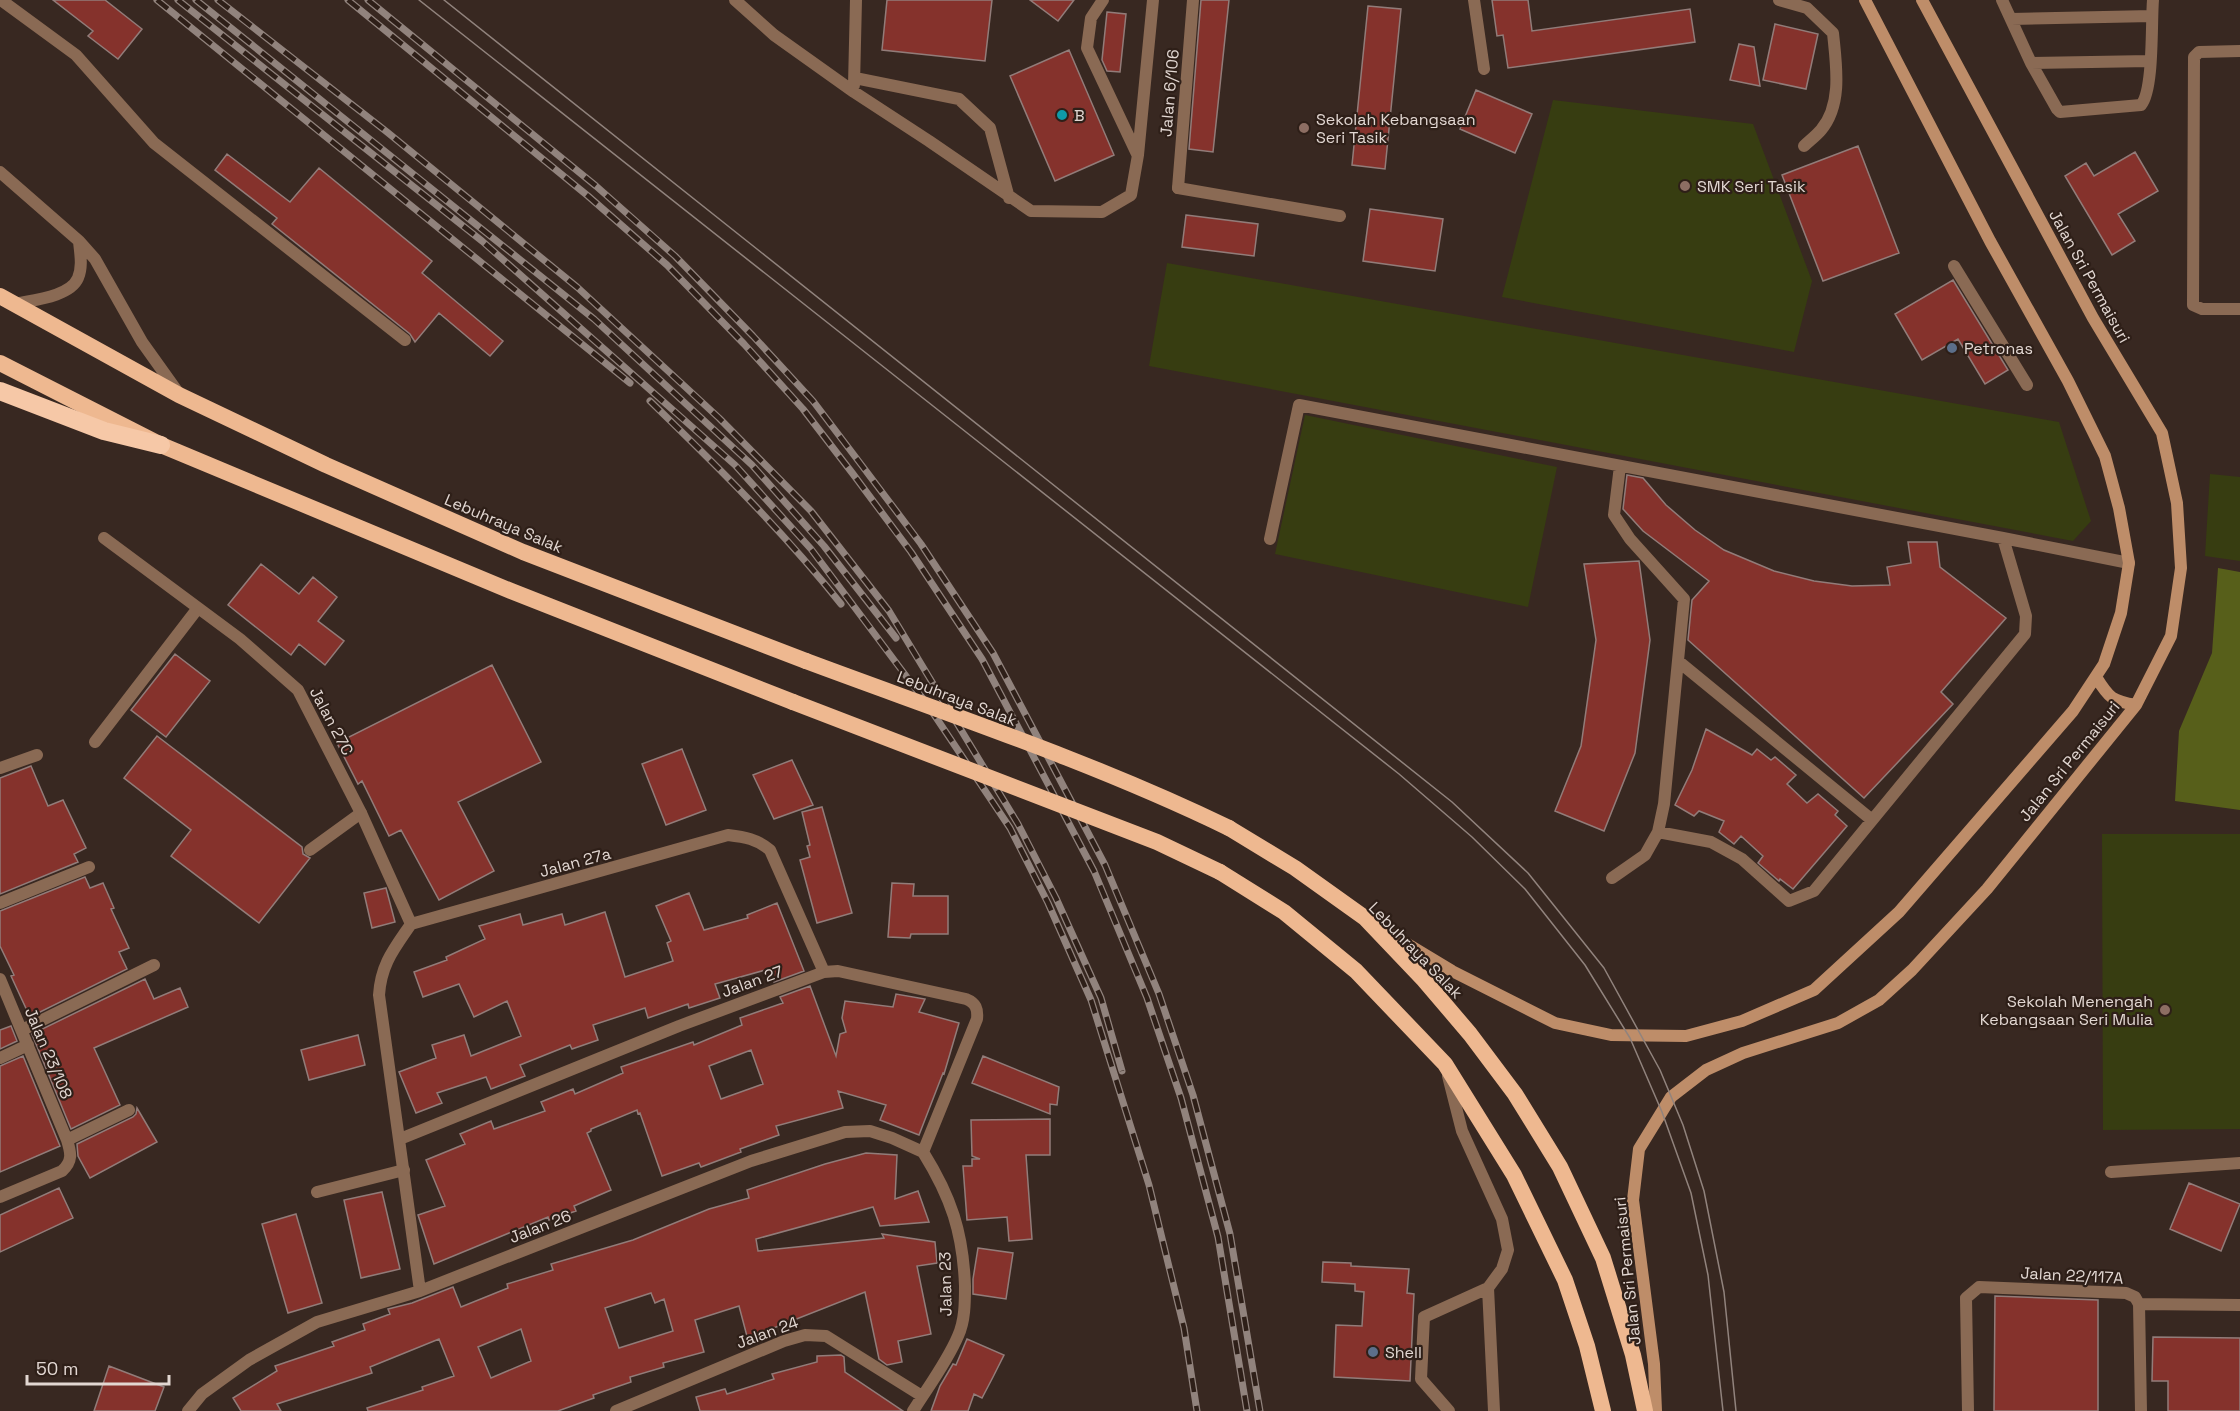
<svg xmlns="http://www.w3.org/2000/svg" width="2240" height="1411" viewBox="0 0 2240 1411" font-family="'Space Grotesk',sans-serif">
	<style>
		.green { fill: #373d11 }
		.forest { fill: #575f1a }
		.building { fill: #85322c; stroke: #927c79; stroke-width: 1.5; fill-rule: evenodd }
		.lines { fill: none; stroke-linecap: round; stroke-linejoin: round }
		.service { stroke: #8a6a54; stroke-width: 12 }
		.minor { stroke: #8a6a54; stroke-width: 12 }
		.secondary { stroke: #be8d69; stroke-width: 12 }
		.trunk { stroke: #eeb890; stroke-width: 16 }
		.motorway { stroke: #f6c8a7; stroke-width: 18 }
		.tram { stroke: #91837d; stroke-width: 1.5 }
		.rail-casing { stroke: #91837d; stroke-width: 7 }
		.rail { stroke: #2e1f18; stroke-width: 4.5; stroke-dasharray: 14; stroke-linecap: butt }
		.trunk-bridge { stroke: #eeb890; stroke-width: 16 }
		.culture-dot { fill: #0f9aa8; stroke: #2e1f18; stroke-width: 2 }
		.education-dot { fill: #8d6e63; stroke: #2e1f18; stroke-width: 2 }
		.service-dot { fill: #5c6f8a; stroke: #2e1f18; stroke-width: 2 }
		.labels { text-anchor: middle; stroke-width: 4.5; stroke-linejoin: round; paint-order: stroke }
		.street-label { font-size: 16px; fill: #e2d7d2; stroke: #2e1f18 }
		.poi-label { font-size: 16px; fill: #e2d7d2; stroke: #2e1f18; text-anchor: start }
	</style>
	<rect width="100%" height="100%" fill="#382821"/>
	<path class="green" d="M1553,100L1753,124L1812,281L1794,352L1502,297Z
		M1167,263L2059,422L2091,521L2073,541L1149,366Z
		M1305,415L1557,467L1528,607L1275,554Z
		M2210,474L2240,477V561L2205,556Z
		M2102,834H2240V1129L2103,1130Z"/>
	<path class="forest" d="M2218,568L2240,572V810L2175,801L2179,731L2212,653Z"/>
	<path class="building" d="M53,0H105L142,29L118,59L88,36L93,31Z
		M887,0H992L985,61L882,50Z
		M1030,0H1074L1058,21Z
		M1201,0H1229L1213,152L1189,149Z
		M1492,0H1528L1532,31L1690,9L1695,42L1508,68L1503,35L1497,36Z
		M1368,6L1401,9L1385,169L1352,165Z
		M1107,12L1126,14L1120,72L1107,71L1102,60Z
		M1775,24L1818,34L1806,89L1763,80Z
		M1739,44L1754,47L1760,86L1730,80Z
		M1069,50L1114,155L1055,181L1010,76Z
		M1476,90L1532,114L1515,153L1460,129Z
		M1858,146L1899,253L1823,281L1782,175Z
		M2135,152L2158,191L2118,214L2135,241L2112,255L2065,176L2086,163L2094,176Z
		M227,154L290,202L319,168L432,261L422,273L503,341L490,356L439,313L415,342L410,334L272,224L277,218L215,170Z
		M1370,209L1443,219L1435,271L1363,261Z
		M1186,215L1258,224L1254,256L1182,247Z
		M1953,280L2008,370L1985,384L1958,339L1922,360L1895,314Z
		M1627,475L1643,478L1666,505L1695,530L1724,550L1774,571L1814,581L1852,586L1890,585L1887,567L1911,563L1908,542H1937L1940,567L2006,618L1941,692L1953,704L1864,798L1688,640L1692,600L1709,581L1643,531L1623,509Z
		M1639,561L1650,640L1635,753L1604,831L1555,811L1581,746L1596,640L1584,564Z
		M261,564L299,594L313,577L337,597L318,621L344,641L325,665L299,644L291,655L228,605Z
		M175,654L210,681L166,737L131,710Z
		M492,665L541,762L458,802L494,871L439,900L401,830L389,836L362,781L358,784L337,743Z
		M1706,729L1752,755L1757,749L1771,760L1775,757L1796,775L1787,784L1807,803L1818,794L1838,811L1835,815L1847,826L1793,889L1780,879L1779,881L1758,863L1763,856L1741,836L1734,844L1719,832L1724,821L1699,811L1694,816L1675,805L1692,770Z
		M157,736L302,847L303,854L310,858L259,923L171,856L191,830L124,778Z
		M682,749L706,810L666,825L642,764Z
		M792,760L813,805L774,819L753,775Z
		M31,766L48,806L63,800L86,848L74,854L78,862L0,894V778Z
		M822,807L852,913L817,923L800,860L810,857L807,846L810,845L802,812Z
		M85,877L90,888L103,883L114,908L111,909L129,948L119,952L127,969L30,1017L11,976L14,975L0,946V911Z
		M892,883L914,884L913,896H948V934H911L910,938L888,937Z
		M386,888L395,922L372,928L364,893Z
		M689,893L704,930L748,918L747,915L777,903L804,971L774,982L769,969L715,984L720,998L689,1008L688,1004L648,1018L645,1008L593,1025L598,1040L572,1049L570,1045L520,1065L525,1076L491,1089L486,1077L437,1093L442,1103L416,1113L399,1072L436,1058L432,1045L464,1035L471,1056L521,1036L507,1001L474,1017L459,984L423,997L414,972L447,960L446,957L485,939L479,926L520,914L523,925L562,914L565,925L605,912L625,977L673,961L667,943L671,941L656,906Z
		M145,979L154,999L180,988L188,1007L94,1048L120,1105L71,1129L32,1034Z
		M810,986L836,1056L840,1034L846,1032L842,1018L845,1001L893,1007L896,994L925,999L919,1012L959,1023L944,1074L943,1073L919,1135L880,1120L886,1105L838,1091L843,1108L776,1126L779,1135L740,1149L741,1152L701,1167L699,1163L662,1176L640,1113L638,1114L637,1110L591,1129V1131L587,1133L611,1190L574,1206L576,1211L549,1220L548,1217L434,1264L418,1215L445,1206L426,1160L465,1144L460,1134L491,1121L494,1129L545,1111L541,1102L573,1089L575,1094L623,1073L621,1067L693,1042L694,1045L742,1025L740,1018L783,1003L780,997ZM751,1050L763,1084L721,1099L709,1066Z
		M11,1026L17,1041L0,1049V1030Z
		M358,1035L365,1065L309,1080L301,1050Z
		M23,1056L60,1146L0,1172V1066Z
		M983,1056L1059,1087L1057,1105L1050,1104V1114L972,1083Z
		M137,1108L157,1142L90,1178L78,1156L77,1144L133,1117L136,1114Z
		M1050,1119V1155H1026L1032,1239L1009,1241L1007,1217L967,1220L963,1166H972V1159H980L972,1156L971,1120Z
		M866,1153L897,1155L895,1199L918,1191L929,1222L880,1226L873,1207L756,1239L758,1251L884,1238L882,1234L935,1242L937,1263L917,1266L931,1334L898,1341L902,1362L887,1365L879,1359L865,1292L771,1329L772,1333L748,1340L739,1306L695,1320L704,1352L663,1363L664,1367L630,1377L631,1382L593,1395L594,1398L558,1411H368L367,1408L423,1390L422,1387L454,1376L439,1339L370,1367L372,1373L277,1404L281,1411H241L233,1398L277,1371L275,1366L334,1346L332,1342L365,1330L363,1324L390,1314L388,1309L412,1303L453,1287L461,1307L508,1288L507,1284L553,1270L551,1264L633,1240L709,1209L749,1198L747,1190L825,1164ZM651,1293L655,1303L664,1299L673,1331L619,1348L605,1308ZM521,1329L531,1361L491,1378L478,1347Z
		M2189,1183L2240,1204L2221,1251L2170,1229Z
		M59,1188L73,1218L0,1252V1215Z
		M382,1192L400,1269L361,1278L344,1200Z
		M296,1214L322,1303L288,1313L262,1224Z
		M978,1248L1013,1253L1006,1299L973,1294V1279Z
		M1323,1262L1351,1263V1266L1409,1269L1407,1293L1414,1294L1410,1381L1334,1377L1336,1325L1362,1326L1364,1292L1355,1291V1284L1322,1282Z
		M1995,1296L2098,1300V1411H1994Z
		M2153,1337L2240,1338V1411H2168V1381H2152Z
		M967,1339L1004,1355L993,1377L982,1398L974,1394L968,1411H931L940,1386L953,1364L956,1365Z
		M841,1355L844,1357L845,1372L903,1411H700L696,1397L725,1389L727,1394L774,1379L772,1374L817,1362V1356Z
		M109,1366L164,1387L155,1411H94Z"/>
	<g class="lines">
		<path class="service" d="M1,0L76,55L154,143L405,340
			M735,0L774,35L854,92L929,141L1031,211L1102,212L1131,195L1138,155L1153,0
			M1103,0L1091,18L1087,48L1137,154
			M1474,0L1484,69
			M1779,0L1807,8L1833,33C1836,64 1843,104 1821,130C1816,136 1809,141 1804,146
			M2002,0L2031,63L2057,109L2060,112L2141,105C2154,90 2151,22 2153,0
			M2011,19L2152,16
			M2240,51L2199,52L2194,57L2193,305L2202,309H2240
			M2031,63L2150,61
			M855,78L959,99L990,128L1009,198
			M854,85L856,0
			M0,172L79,241L95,259L142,342L177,391
			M1178,188L1340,216
			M1954,266L2027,385
			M14,304C32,300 70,297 78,278C83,266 80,253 79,241
			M1270,539L1299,405L2003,538L2129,563
			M1678,661L1872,820
			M1658,832L1711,842L1742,859L1789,901L1814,891L2025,634L2026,616L2003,538
			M310,850L361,813
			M1612,878L1645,855L1658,832L1664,804L1684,599L1630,539L1614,515L1620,466
			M1448,1076L1462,1131L1502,1219L1508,1250L1502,1269L1488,1288L1424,1317L1421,1379L1449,1411
			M2111,1172L2240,1163
			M317,1192L404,1170
			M1488,1288L1494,1411"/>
		<path class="minor" d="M1178,188L1193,0
			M104,538L240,639L298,690L361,813L411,924
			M95,742L198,608
			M0,768L37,755
			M0,903L89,867
			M411,924L728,835C745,837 757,839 770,850L824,972
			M411,924C394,949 381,964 379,995L420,1291
			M0,979L67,1140C71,1153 73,1161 62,1171L0,1197
			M22,1030L154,965
			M0,1058L28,1045
			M400,1139L679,1026L824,972L838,971L966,999C976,1003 978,1009 977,1019L923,1152
			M67,1140L129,1110
			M2139,1304L2141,1411
			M2139,1304L2240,1305
			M188,1411L202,1394L249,1360L317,1322L420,1291L751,1161L845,1132L870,1131L892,1138L923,1152
			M616,1411L784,1341L805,1335L826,1336L922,1396
			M913,1411C928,1387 947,1362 958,1336C965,1321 965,1302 965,1286C963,1232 951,1197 923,1152
			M1968,1411L1966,1298L1979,1287L2126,1293L2135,1297L2139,1304"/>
		<path class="secondary" d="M2096,677C2109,698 2112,701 2136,705
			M1379,927L1452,971L1555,1023L1611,1035L1686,1036L1742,1021L1814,990L1899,912L2073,711L2104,664L2121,613L2129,563L2119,508L2105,456L2068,381L1990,241L1865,0
			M1656,1411L1654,1364L1633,1200L1639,1149L1671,1097L1706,1070L1743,1053L1838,1023L1879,1000L1912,970L1987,889L2136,705L2171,636L2181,568L2177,503L2162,433L2093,318L1922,0"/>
		<path class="trunk" d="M0,296L179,395L326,465L523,552L806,661
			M0,363L161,445L511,591L793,702
			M1229,828L1295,868L1365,918L1424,980L1470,1034L1515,1094L1560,1167L1603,1258L1633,1355L1645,1411
			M1220,872L1284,912L1356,971L1445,1064L1514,1175L1565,1280L1587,1346L1603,1411"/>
		<path class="motorway" d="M0,391L104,431L161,445"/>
		<path class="tram" d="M419,0L1399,774L1472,837L1525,889L1585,965L1630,1038L1662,1112L1691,1193L1708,1275L1723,1411
			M444,0L1452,802L1528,873L1604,968L1660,1070L1683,1125L1704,1191L1724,1292L1736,1411"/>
		<defs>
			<path id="rail" d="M157,0L630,383
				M178,0L482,241L735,465L811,549L927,704L1010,828L1048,903L1091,1000L1149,1185L1184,1328L1197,1411
				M196,0L594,319L752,465L824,546L896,638
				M218,0L387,132L577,287L719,418L811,511L889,611L1018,824L1056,898L1101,998L1122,1071
				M348,0L588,196L667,265L744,344L803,409L853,474L911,552L982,659L1094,871L1147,998L1181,1098L1218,1237L1247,1411
				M368,0L596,186L675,256L753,336L813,401L863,467L921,544L993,653L1105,865L1159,994L1193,1095L1230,1234L1260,1411
				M650,401C717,466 783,531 841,604"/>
		</defs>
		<use href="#rail" class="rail-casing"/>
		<use href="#rail" class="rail"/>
		<path class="trunk-bridge" d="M806,661C948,714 1093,762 1229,828
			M793,702L1157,842L1220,872"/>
	</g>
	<circle class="culture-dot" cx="1062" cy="115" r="6"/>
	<g class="education-dot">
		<circle cx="1304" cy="128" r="6"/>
		<circle cx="1685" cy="186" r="6"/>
		<circle cx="2165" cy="1010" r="6"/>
	</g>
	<g class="service-dot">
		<circle cx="1952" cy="348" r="6"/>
		<circle cx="1373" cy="1352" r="6"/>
	</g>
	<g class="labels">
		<g class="street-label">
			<text transform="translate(1169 93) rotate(-85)" y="6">Jalan 6/106</text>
			<text transform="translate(2090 276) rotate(61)" y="6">Jalan Sri Permaisuri</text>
			<text transform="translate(504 523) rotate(23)" y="6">Lebuhraya Salak</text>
			<text transform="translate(957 698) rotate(21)" y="6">Lebuhraya Salak</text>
			<text transform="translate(332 721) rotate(62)" y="6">Jalan 27C</text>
			<text transform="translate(2069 761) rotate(-51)" y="6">Jalan Sri Permaisuri</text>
			<text transform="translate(575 862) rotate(-15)" y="6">Jalan 27a</text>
			<text transform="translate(1416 950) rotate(46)" y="6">Lebuhraya Salak</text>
			<text transform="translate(752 981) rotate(-20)" y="6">Jalan 27</text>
			<text transform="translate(49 1053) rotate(67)" y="6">Jalan 23/108</text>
			<text transform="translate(540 1226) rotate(-21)" y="6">Jalan 26</text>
			<text transform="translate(1627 1271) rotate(-96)" y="6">Jalan Sri Permaisuri</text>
			<text transform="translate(2072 1275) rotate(3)" y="6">Jalan 22/117A</text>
			<text transform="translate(945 1284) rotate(-91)" y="6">Jalan 23</text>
			<text transform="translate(767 1332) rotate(-20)" y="6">Jalan 24</text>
		</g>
		<g class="poi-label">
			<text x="1074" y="121">B</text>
			<text x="1316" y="125">Sekolah Kebangsaan<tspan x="1316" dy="18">Seri Tasik</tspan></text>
			<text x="1697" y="192">SMK Seri Tasik</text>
			<text x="1964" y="354">Petronas</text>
			<text x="2153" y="1007" text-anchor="end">Sekolah Menengah<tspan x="2153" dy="18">Kebangsaan Seri Mulia</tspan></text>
			<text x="1385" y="1358">Shell</text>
		</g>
	</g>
	<path d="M27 1375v9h142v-9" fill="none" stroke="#e2d7d2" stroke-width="3"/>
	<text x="36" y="1375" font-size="18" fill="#e2d7d2" stroke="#2e1f18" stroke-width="4.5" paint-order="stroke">50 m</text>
</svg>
